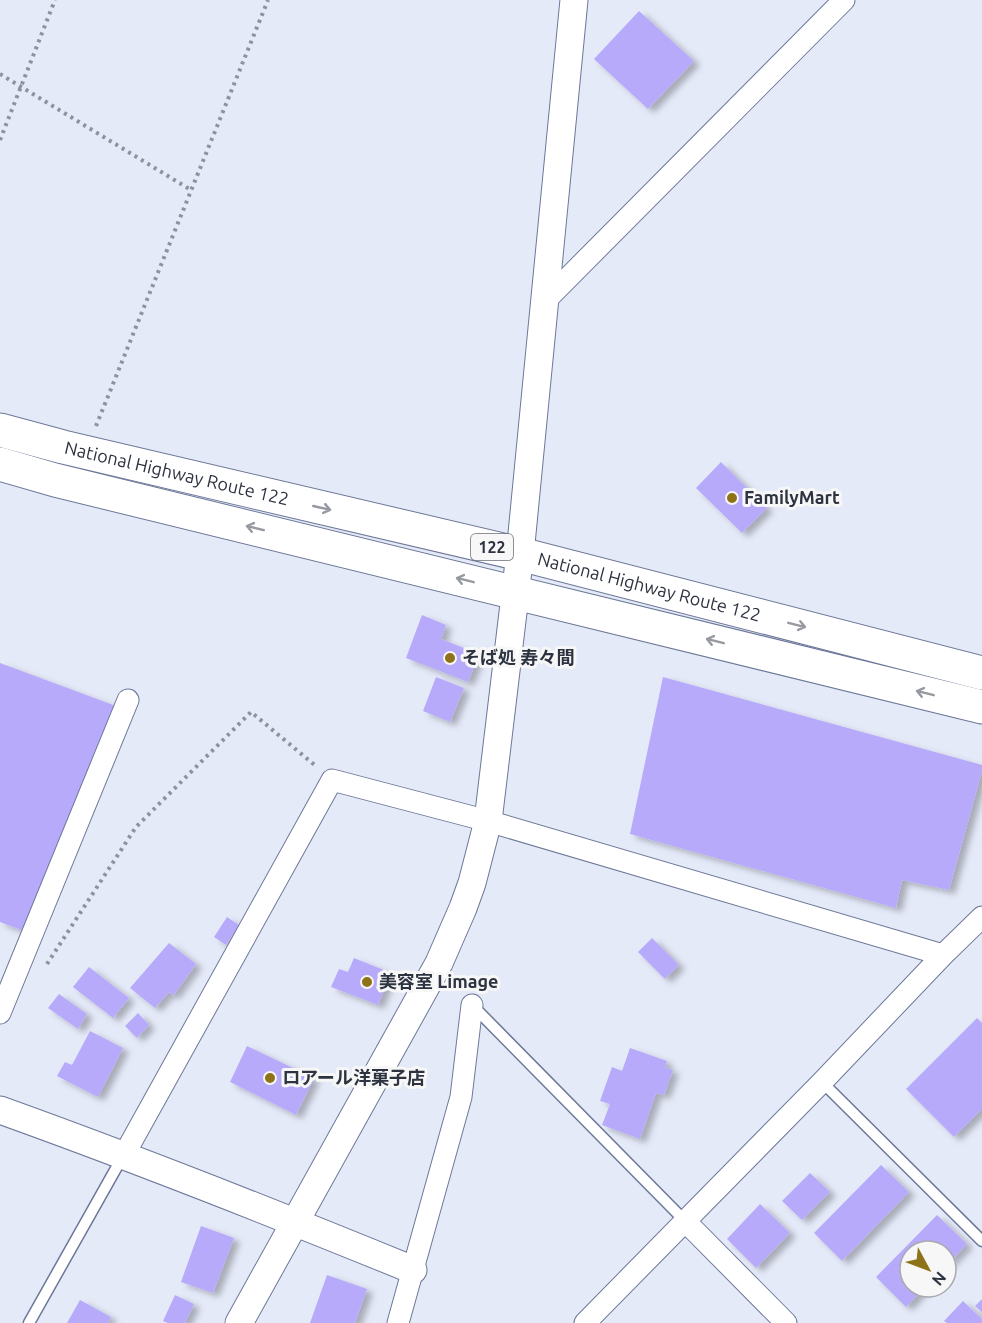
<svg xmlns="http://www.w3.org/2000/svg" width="982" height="1323" viewBox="0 0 982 1323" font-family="Ubuntu,'Noto Sans JP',sans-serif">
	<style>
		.building { fill: #b7aafb; filter: url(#shadow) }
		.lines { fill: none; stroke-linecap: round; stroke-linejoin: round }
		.service-casing { stroke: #6d7899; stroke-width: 13 }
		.minor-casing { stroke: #6d7899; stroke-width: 23 }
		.tertiary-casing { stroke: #6d7899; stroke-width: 29 }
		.trunk-casing { stroke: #6d7899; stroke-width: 35 }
		.path { stroke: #8d92a0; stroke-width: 4; stroke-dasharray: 3 4.5; stroke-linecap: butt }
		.service { stroke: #fff; stroke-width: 10 }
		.minor { stroke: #fff; stroke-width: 21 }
		.tertiary { stroke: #fff; stroke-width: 27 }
		.trunk { stroke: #fff; stroke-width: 33 }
		.oneway { stroke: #9699a0 }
		.poi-dot { fill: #8e7217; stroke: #f7f7f7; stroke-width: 2 }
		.labels { text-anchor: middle; stroke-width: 6; stroke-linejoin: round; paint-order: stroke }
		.shield { fill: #f7f7f7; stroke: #6a6e78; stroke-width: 1.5 }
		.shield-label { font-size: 16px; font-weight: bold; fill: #2e3341 }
		.street-label { font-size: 18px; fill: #2e3341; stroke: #f7f7f7 }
		.poi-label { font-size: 18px; font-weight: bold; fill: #2e3341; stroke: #f7f7f7; text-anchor: start }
	</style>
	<defs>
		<filter id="shadow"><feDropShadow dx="6" dy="4" stdDeviation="3" flood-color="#0004"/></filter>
	</defs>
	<rect width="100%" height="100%" fill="#e5eaf9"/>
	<path class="building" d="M639,11L694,61L648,109L594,59Z
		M721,462L767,508L742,533L696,488Z
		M422,615L446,625L441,639L479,654L468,682L406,658Z
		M0,663L116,706L24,931L0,922Z
		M436,677L464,688L450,722L423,711Z
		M663,677L982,765V771L949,890L902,880L896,908L630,834Z
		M227,917L239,925L226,945L214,937Z
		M652,938L679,965L665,979L638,952Z
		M169,943L196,964L173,996L169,992L155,1008L130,988Z
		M354,958L391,973L378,1005L331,987L339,969L348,972Z
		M89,967L129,998L113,1018L73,987Z
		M59,994L87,1014L78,1029L48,1008Z
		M138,1013L149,1025L137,1038L125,1026Z
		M977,1018L982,1023V1109L954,1137L906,1089Z
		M90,1031L123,1048L98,1097L57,1076L65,1062L72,1065Z
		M247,1046L314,1078L296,1115L230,1082Z
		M630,1048L667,1061L665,1067L673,1070L664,1095L656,1093L640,1139L602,1125L610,1104L600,1101L612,1067L622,1071Z
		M881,1165L909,1192L842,1261L814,1233Z
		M810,1173L830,1192L802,1220L782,1201Z
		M760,1204L790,1233L756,1268L727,1239Z
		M937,1215L967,1244L946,1266V1251H910V1287H925L906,1307L876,1277Z
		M201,1226L234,1238L213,1293L181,1282Z
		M327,1275L367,1289L355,1323H310Z
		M175,1295L194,1304L185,1323H168L163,1321Z
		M982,1299V1312L975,1306Z
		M80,1300L111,1317L108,1323H67Z
		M963,1301L982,1319V1323H947L944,1321Z"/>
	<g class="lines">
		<defs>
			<path id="service" d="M472,1005L685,1221
				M822,1082L982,1241
				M29,1323L123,1156"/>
			<path id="minor" d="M545,301L844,0
				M0,1013L128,700
				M124,1155L332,780L488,821L943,955
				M685,1221L786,1323
				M398,1323L461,1097L472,1005
				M585,1323L822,1082L943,955L982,917"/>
			<path id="tertiary" d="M0,1110C139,1160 276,1214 413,1270
				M239,1323L439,963L463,908L472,883L488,821L520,554L574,0"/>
			<g id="trunk">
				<path id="s1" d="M0,430L63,447L520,554L982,673"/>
				<path d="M0,464L55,480L982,707"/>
			</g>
		</defs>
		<use href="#service" class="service-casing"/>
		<use href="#minor" class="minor-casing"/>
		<use href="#tertiary" class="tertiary-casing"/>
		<use href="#trunk" class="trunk-casing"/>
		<path class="path" d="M0,74L191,190
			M0,140L55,0
			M96,426L268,0
			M47,964L136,827L251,712L317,767"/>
		<use href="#service" class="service"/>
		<use href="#minor" class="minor"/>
		<use href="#tertiary" class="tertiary"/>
		<use href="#trunk" class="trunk"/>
	</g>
	<defs><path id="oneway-shaft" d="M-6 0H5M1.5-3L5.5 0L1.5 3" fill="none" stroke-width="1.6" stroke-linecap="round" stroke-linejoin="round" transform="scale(1.5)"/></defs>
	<g class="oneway">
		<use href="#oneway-shaft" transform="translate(322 508) rotate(13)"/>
		<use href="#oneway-shaft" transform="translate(255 528) rotate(-166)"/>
		<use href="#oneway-shaft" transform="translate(465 580) rotate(-166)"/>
		<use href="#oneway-shaft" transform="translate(797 625) rotate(14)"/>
		<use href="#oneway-shaft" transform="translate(715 641) rotate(-166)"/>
		<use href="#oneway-shaft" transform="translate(925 693) rotate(-166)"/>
	</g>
	<g class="poi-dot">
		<circle cx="732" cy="498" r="6"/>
		<circle cx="450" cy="658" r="6"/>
		<circle cx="367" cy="982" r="6"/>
		<circle cx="270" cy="1078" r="6"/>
	</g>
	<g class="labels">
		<rect class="shield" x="471" y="534" width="42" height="26" rx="4.5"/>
		<g class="shield-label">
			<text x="492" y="553">122</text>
		</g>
		<g class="street-label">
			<text dy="6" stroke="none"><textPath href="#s1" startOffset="182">National Highway Route 122</textPath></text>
			<text dy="6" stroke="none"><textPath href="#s1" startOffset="668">National Highway Route 122</textPath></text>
		</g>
		<g class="poi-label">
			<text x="744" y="504">FamilyMart</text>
			<text x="462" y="664">そば処 寿々間</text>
			<text x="379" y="988">美容室 Limage</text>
			<text x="282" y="1084">ロアール洋菓子店</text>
		</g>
	</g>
	<g transform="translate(928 1269) rotate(131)"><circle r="28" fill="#f7f7f7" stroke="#a7a9ae" stroke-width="1.5"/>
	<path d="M0-4.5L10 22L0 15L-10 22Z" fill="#8e7217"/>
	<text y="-9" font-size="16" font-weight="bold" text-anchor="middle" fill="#2e3341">N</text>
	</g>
</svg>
